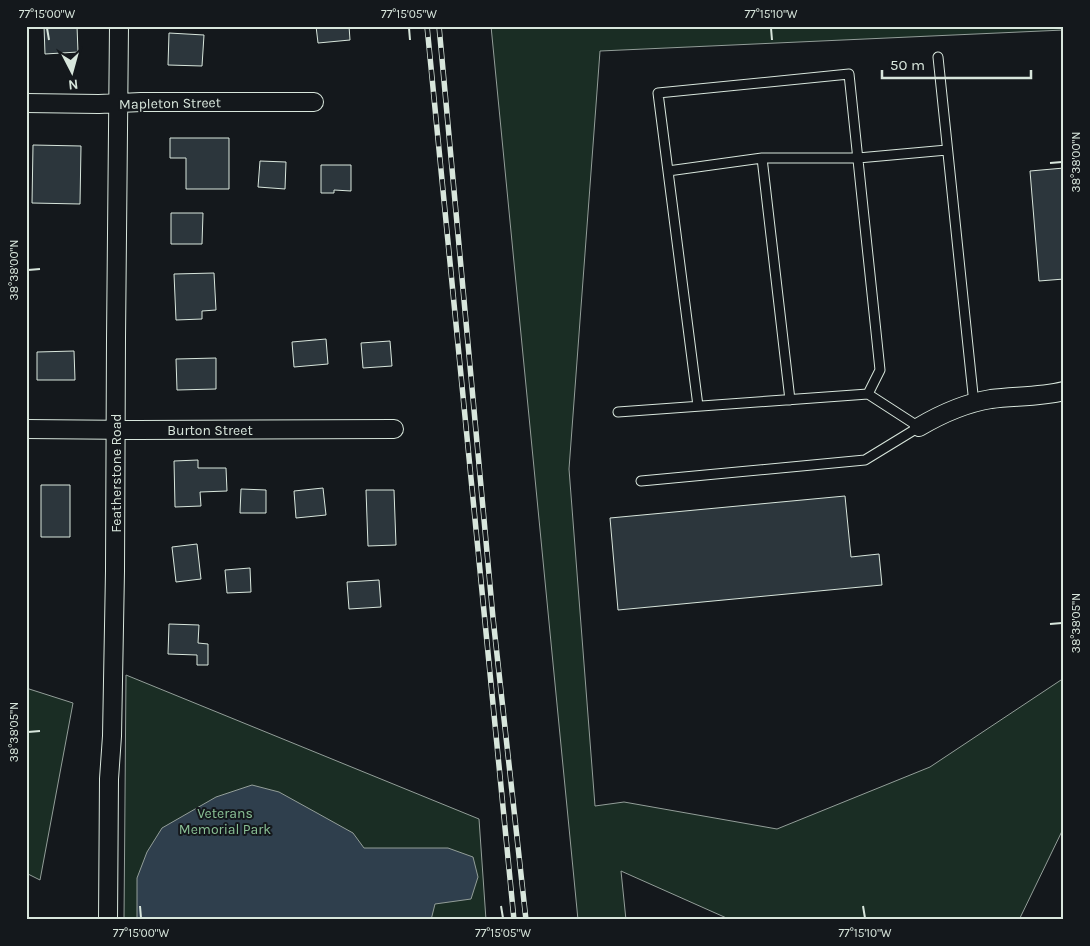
<svg xmlns="http://www.w3.org/2000/svg" width="1090" height="946" viewBox="0 0 1090 946" font-family="Karla,sans-serif">
	<style>
		.green { fill: #1a2d24; stroke: #939e99 }
		.water { fill: #2f3f4d; stroke: #939e99 }
		.building { fill: #2c363c; stroke: #d8e6dc }
		.lines { fill: none; stroke-linecap: round; stroke-linejoin: round }
		.lane-casing { stroke: #d8e6dc; stroke-width: 11 }
		.street-casing { stroke: #d8e6dc; stroke-width: 20 }
		.lane { stroke: #14181c; stroke-width: 9 }
		.street { stroke: #14181c; stroke-width: 18 }
		.rail-casing { stroke: #d8e6dc; stroke-width: 5.5 }
		.rail { stroke: #14181c; stroke-width: 4; stroke-dasharray: 11; stroke-linecap: butt }
		.ticks { fill: none; stroke: #d8e6dc; stroke-width: 2 }
		.labels { text-anchor: middle; stroke-width: 4; stroke-linejoin: round; paint-order: stroke }
		.street-label { font-size: 14px; fill: #d8e6dc; stroke: #14181c }
		.park-label { font-size: 14px; fill: #8ac095; stroke: #14181c }
		.neatline { fill: none; stroke: #d8e6dc; stroke-width: 2 }
		.ticks-label { font-size: 12px; text-anchor: middle; fill: #d8e6dc }
	</style>
	<rect width="100%" height="100%" fill="#14181c"/>
	<path class="green" d="M491,26H1064V30L600,51L569,469L595,806L624,802L777,829L930,767L1064,678V827L1019,920H731L621,871L626,920H578Z
		M126,675L479,819L486,920H124Z
		M26,688L73,703L40,880L26,873Z"/>
	<path class="water" d="M252,785L279,792L317,813L353,833L364,848H448L473,857L478,877L471,899L435,904L431,920H137V878L147,852L162,828L216,797Z"/>
	<path class="building" d="M44,26H77L78,52L45,54Z
		M316,26H349L350,40L318,43Z
		M169,33L204,35L202,66L168,65Z
		M170,138H229V189H186V158H170Z
		M33,145L81,146L80,204L32,203Z
		M260,161L286,162L285,189L258,187Z
		M321,165H351V191L334,190V193H321Z
		M1064,168V279L1039,281L1030,171Z
		M171,213H203L202,244H171Z
		M214,273L216,310L202,311V319L176,320L174,274Z
		M326,339L328,364L294,367L292,342Z
		M390,341L392,366L363,368L361,343Z
		M74,351L75,380H37V352Z
		M216,358V389L177,390L176,359Z
		M198,460V468H226L227,491L200,492L201,506L175,507L174,461Z
		M41,485H70V537H41Z
		M323,488L326,515L296,518L294,491Z
		M241,489L266,490V513H240Z
		M366,490H394L396,545L368,546Z
		M845,496L851,557L879,554L882,585L618,610L610,518Z
		M197,544L201,579L176,582L172,547Z
		M250,568L251,592L227,593L225,570Z
		M379,580L381,607L349,609L347,582Z
		M169,624L199,625L198,643L208,644V665H197V655L168,654Z"/>
	<g class="lines">
		<defs>
			<path id="lane" d="M938,57L974,404
				M762,158L790,400
				M668,171L762,158H858L947,150
				M698,406L658,93L849,74L880,370L868,394
				M618,412L868,394L919,427L865,460L641,481"/>
			<path id="street" d="M26,103L99,104L141,102H314
				M919,427C941,414 966,403 991,399C1015,396 1040,397 1064,391
				M26,429L138,430L394,429
				M108,920L109,779L112,736L115,571L116,339L119,26"/>
		</defs>
		<use href="#lane" class="lane-casing"/>
		<use href="#street" class="street-casing"/>
		<use href="#lane" class="lane"/>
		<use href="#street" class="street"/>
		<defs>
			<path id="rail" d="M427,26L514,920
				M439,26L493,618L526,920"/>
		</defs>
		<use href="#rail" class="rail-casing"/>
		<use href="#rail" class="rail"/>
	</g>
	<path class="ticks" d="M47,28L49,40M409,28L410,40M771,28L772,40M1050,163L1062,162M28,270L40,269M1050,624L1062,623M28,732L40,731M140,906L141,918M501,906L503,918M863,906L865,918"/>
	<g class="labels">
		<g class="street-label">
			<text transform="translate(170 103) rotate(-1)" y="5">Mapleton Street</text>
			<text x="210" y="435">Burton Street</text>
			<text transform="translate(116 473) rotate(-90)" y="5">Featherstone Road</text>
		</g>
		<g class="park-label">
			<text x="225" y="818">Veterans<tspan x="225" dy="16">Memorial Park</tspan></text>
		</g>
	</g>
	<rect width="1090" height="946" fill="none" stroke="#14181c" stroke-width="55"/>
	<g transform="translate(72 72) rotate(174)" stroke="#14181c" stroke-width="4" paint-order="stroke">
	<path d="M0-4L9 19L0 12L-9 19Z" fill="#d8e6dc"/>
	<text y="-8" font-size="14" font-weight="bold" text-anchor="middle" fill="#d8e6dc">N</text>
	</g>
	<path d="M882 70v8h149v-8" fill="none" stroke="#d8e6dc" stroke-width="2.5"/>
	<text x="890" y="70" font-size="15" fill="#d8e6dc" stroke="#14181c" stroke-width="4" paint-order="stroke">50 m</text>
	<rect x="28" y="28" width="1034" height="890" class="neatline"/>
	<g class="ticks-label">
		<text x="47" y="18">77°15'00"W</text>
		<text x="409" y="18">77°15'05"W</text>
		<text x="771" y="18">77°15'10"W</text>
		<text transform="translate(1076 162) rotate(-90)" y="4">38°38'00"N</text>
		<text transform="translate(14 270) rotate(-90)" y="4">38°38'00"N</text>
		<text transform="translate(1076 623) rotate(-90)" y="4">38°38'05"N</text>
		<text transform="translate(14 732) rotate(-90)" y="4">38°38'05"N</text>
		<text x="141" y="937">77°15'00"W</text>
		<text x="503" y="937">77°15'05"W</text>
		<text x="865" y="937">77°15'10"W</text>
	</g>
</svg>
